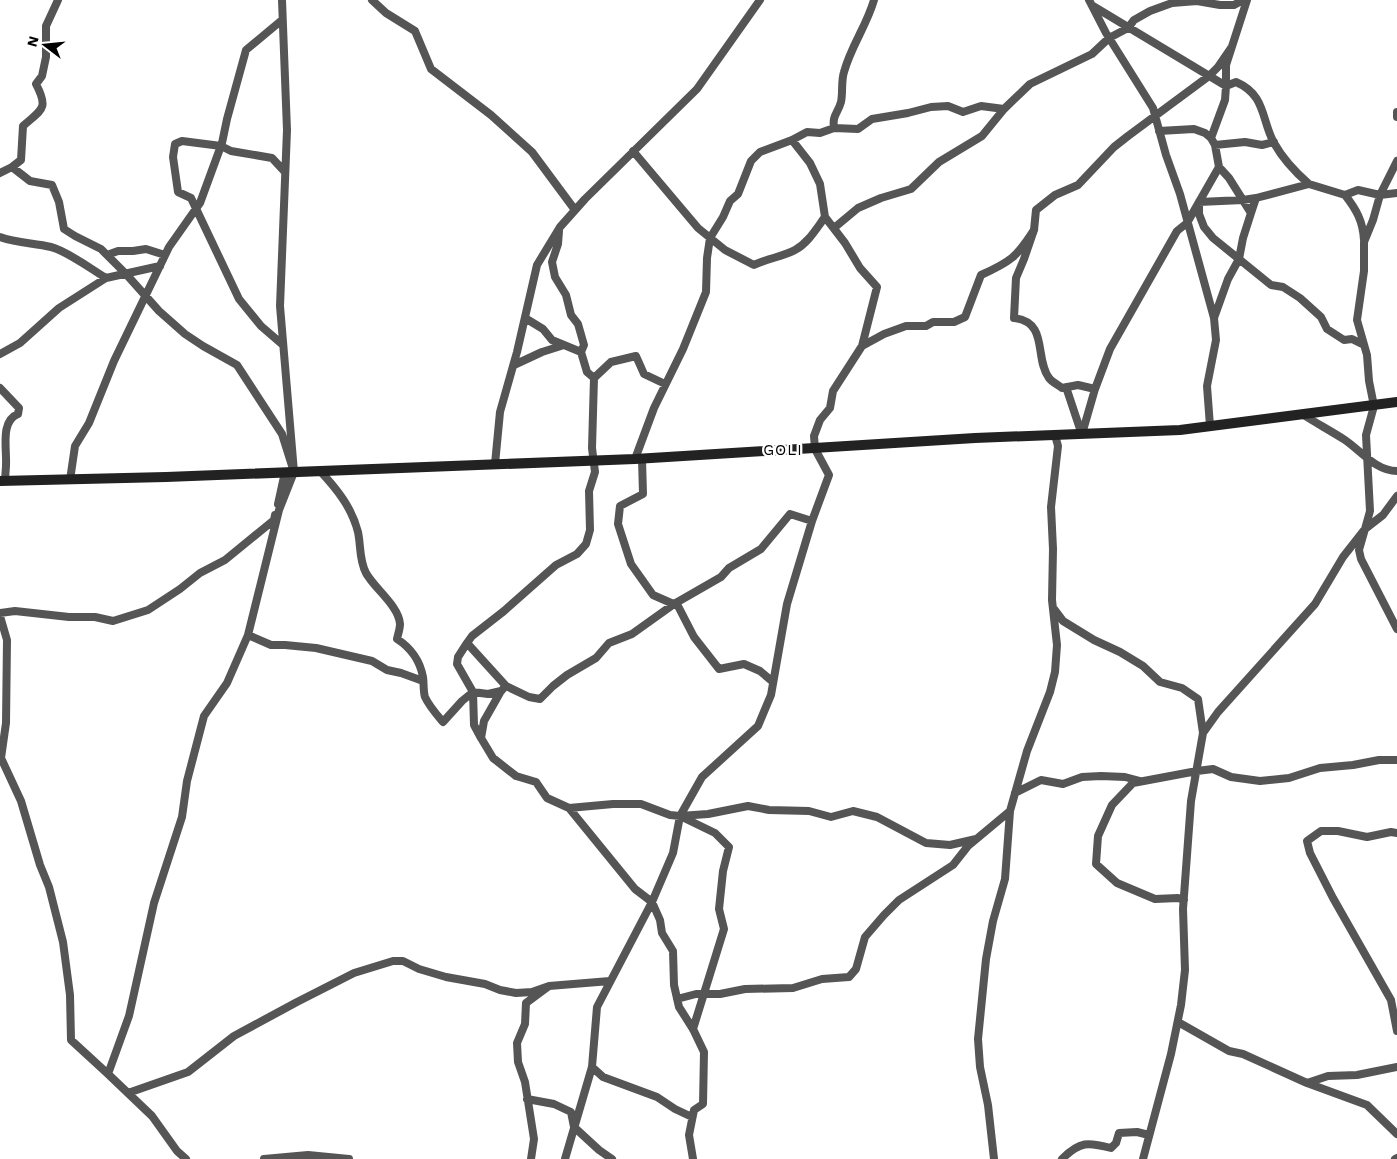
<svg xmlns="http://www.w3.org/2000/svg" width="1397" height="1159" viewBox="0 0 1397 1159" font-family="'Work Sans',sans-serif">
	<style>
		.lines { fill: none; stroke-linecap: round; stroke-linejoin: round }
		.street { stroke: #555; stroke-width: 8 }
		.secondary { stroke: #222; stroke-width: 10 }
		.labels { text-anchor: middle; stroke-width: 4.5; stroke-linejoin: round; paint-order: stroke }
		.quarter-label { font-size: 15px; letter-spacing: 1px; fill: #000; stroke: #fff }
	</style>
	<rect width="100%" height="100%" fill="#fff"/>
	<g class="lines">
		<path class="street" d="M372,0L386,13L415,31L431,69L491,115L532,152L575,210
			M1089,0L1106,33L1153,108L1166,155L1180,194L1214,318L1216,340L1207,386L1210,426
			M1093,6L1226,86L1236,82C1266,95 1261,119 1274,143C1283,159 1295,172 1309,184
			M1397,112V117
			M834,128L858,129L872,119L908,113L931,107L948,106L963,112L981,106L1004,109L1030,84L1092,54L1109,38L1128,28L1134,20L1150,11L1172,3L1197,1L1220,5H1234L1243,0
			M1159,131L1194,129L1205,133L1211,138L1215,145L1219,167L1229,178L1251,213L1243,238L1239,259L1228,279L1214,318
			M1211,138L1225,100L1226,86V65L1247,0
			M792,140L810,163L820,184L825,217L845,243L860,268L877,287L862,346
			M1215,145L1245,142L1262,145L1274,142
			M633,151L698,228L725,250L754,265C766,259 784,256 795,250C808,243 816,229 825,217
			M12,167L21,160L23,126C42,109 49,109 36,84L42,76L46,57V26L58,0
			M0,173L12,167L30,181L52,185L59,202L64,229L75,236L101,249L126,274L159,311L185,334L203,346L237,365L282,434L294,472L280,306L287,130L282,0
			M1345,195C1356,209 1363,221 1364,240
			M1256,198L1243,200L1199,202V214L1204,227L1213,238L1271,285L1283,287L1300,298L1321,317L1327,329L1344,340L1352,339L1364,345
			M1251,213L1256,198L1309,184L1345,195L1358,190L1380,195L1397,161
			M834,228L858,208L881,198L911,189L939,162L982,136L1004,109
			M559,231L558,244L552,262L555,277L566,295L571,315L578,324L584,345L581,352
			M0,237C16,243 34,243 51,247C67,251 91,269 106,278
			M107,255L118,251H133L146,249L165,255
			M525,318L543,329L552,340L581,352L587,372L594,378L592,448L595,472L589,491L590,530L586,544L577,554L556,565L504,611L472,636L467,643L506,686L501,691L484,721L481,738L493,758L516,776L536,782L547,798L569,808L635,889L652,902L660,920L662,933L673,951L674,985L679,1007L693,1029L704,1052L703,1104L694,1110L689,1135L693,1159
			M283,345L261,326L239,299L191,198L178,192L173,157L175,144L182,141L221,146L231,151L272,158L285,172
			M0,354L20,343L59,308L106,278L160,266
			M514,365L542,352L564,345
			M594,378L611,362L636,356L644,374L665,384
			M1066,387L1081,432
			M0,388L19,408L18,414C0,421 7,449 6,465C6,470 5,476 5,481
			M1095,389L1078,385L1062,388C1058,385 1052,382 1049,378C1034,358 1049,322 1014,318L1016,278L1024,259L1034,230L1036,210L1055,195L1078,185L1114,147L1128,136L1209,76L1218,67L1231,48
			M1302,414C1316,423 1331,431 1345,440C1361,451 1376,471 1397,471
			M1082,434L1095,389L1110,349L1177,231L1187,223L1219,167
			M635,459L654,408L683,349L706,292L707,258L710,238L723,217L730,201L738,194L751,161L760,152L792,140L807,132L820,133L834,128C832,115 838,113 841,102C843,93 841,81 844,72C851,46 867,25 874,0
			M642,459L643,494L620,506L618,524L631,564L653,595L678,606L694,637L719,669L744,664L760,671L773,682
			M495,464L500,412L517,352L537,265L560,227L585,199L697,89L760,0
			M320,471C337,489 352,508 358,532C361,546 359,560 366,573C374,588 399,606 400,624C400,629 398,634 397,639C411,648 420,661 423,677C424,683 423,691 425,697C429,706 437,715 443,722L462,701L473,692L488,694L501,691
			M70,480L75,446L89,423L114,361L169,247L200,203L222,143L227,119L246,50L282,20
			M1397,496L1383,515L1365,529L1359,550L1361,559L1397,629
			M278,504L285,472
			M1054,609L1063,621L1094,640L1120,652L1143,666L1160,682L1182,688L1198,699L1203,733
			M0,613L15,611L69,617H95L113,621L148,610L180,589L200,573L225,560L274,520L275,515
			M0,616L7,640L6,723L1,758L21,801L40,865L49,887L63,942L70,995L71,1040L108,1074
			M248,635L271,645H285L316,648L372,661L387,670L401,673L423,681
			M467,643L458,657L457,664L473,692L474,725L481,738
			M506,686L529,697L540,699L553,686L567,675L596,658L609,643L632,634L674,604L721,577L729,568L761,549L790,514L812,521
			M1015,793L1041,780L1063,784L1082,777L1101,776L1125,777L1140,781
			M569,808L613,804H641L670,815L680,816L708,814L748,806L769,810L809,811L831,817L853,811L877,817L926,843L950,845L976,839
			M682,817L715,833L729,847L723,871L719,909L724,929L693,1029
			M1397,833L1391,832L1367,837L1338,831H1321L1307,841L1310,853L1333,898L1391,1000L1397,1031
			M1184,900L1178,898L1155,899L1117,883L1096,864L1098,836L1112,805L1133,783L1197,771L1213,769L1231,777L1260,781L1289,778L1320,768L1353,765L1379,760H1397
			M677,999L696,994H720L745,989L793,988L822,979L849,977L856,969L865,937L884,915L899,900L953,865L968,846L1010,811L1027,751L1050,692L1055,672L1057,645L1052,600L1053,549L1051,507L1058,446L1055,435
			M1178,1022L1229,1051L1243,1054L1307,1083L1367,1105L1397,1134
			M592,1067L603,1077L657,1097L675,1109L692,1117
			M1307,1083L1328,1076L1357,1075L1397,1067
			M128,1093L188,1072L234,1036L297,1002L354,973L393,961H403L419,969L446,977L485,984L500,990L516,993L532,992L549,986
			M527,1099L554,1104L571,1112L574,1127L599,1150L612,1159
			M186,1159L177,1151L152,1116L108,1074L129,1016L154,903L182,817L187,781L204,716L227,683L248,635L279,510L294,472
			M264,1159L308,1155L349,1159
			M531,1159L534,1139L525,1082L518,1062L517,1043L525,1024L526,1003L549,986L610,981
			M565,1159L592,1067L597,1007L652,902L673,853L680,816L702,777L758,726L771,695L787,604L812,521L829,475L815,449L814,436L820,420L830,408L833,391L862,346L884,334L906,326H926L933,322H954L965,317L981,275C1010,262 1017,257 1034,230
			M994,1159L988,1105L980,1067L978,1039L986,959L993,921L1005,879L1010,811
			M1062,1159C1080,1141 1088,1142 1111,1148L1116,1143L1119,1133L1137,1132L1149,1135
			M1143,1159L1171,1054L1181,1005L1185,970L1183,909L1191,801L1203,733L1218,712L1315,604L1343,557L1365,529L1370,511L1366,435L1374,406L1369,381L1367,355L1357,320L1364,271V242L1373,220L1380,195L1397,193
			M1395,1159L1397,1158"/>
		<path class="secondary" d="M0,481L166,477L635,459L975,438L1180,430L1397,402"/>
	</g>
	<g class="labels">
		<g class="quarter-label">
			<text x="783" y="455">GOLI</text>
		</g>
	</g>
	<g transform="translate(45 45) rotate(286)" stroke="#ffffff" stroke-width="4" paint-order="stroke">
	<path d="M0-4L9 19L0 12L-9 19Z" fill="#000000"/>
	<text y="-8" font-size="14" font-weight="bold" text-anchor="middle" fill="#000000">N</text>
	</g>
</svg>
